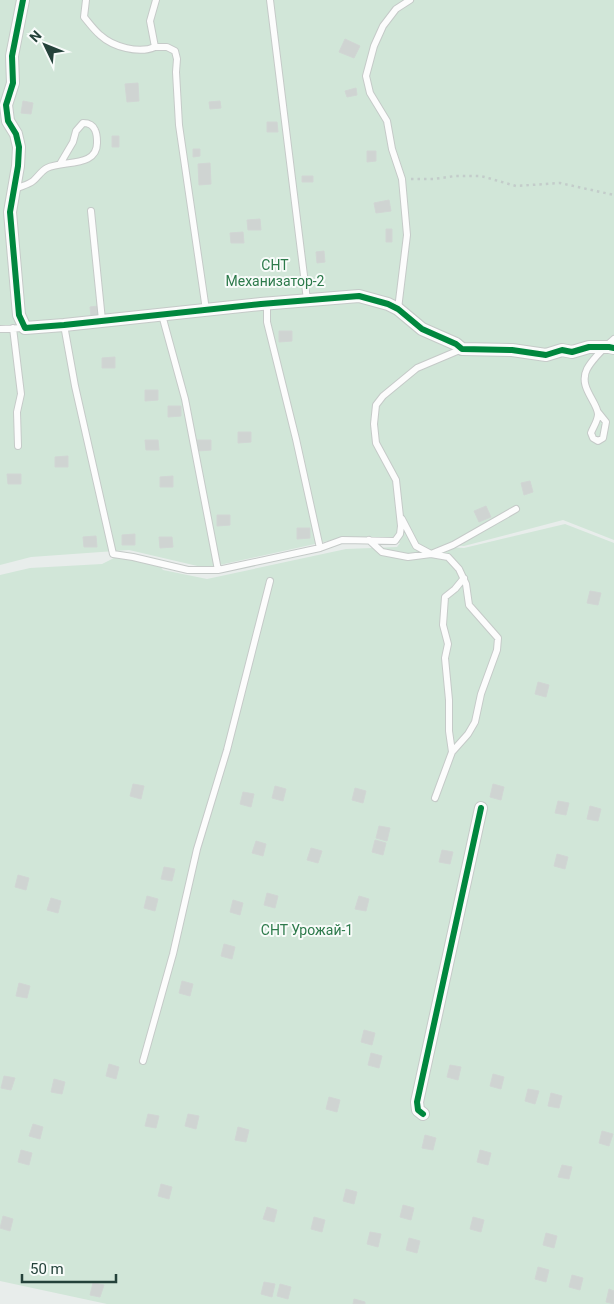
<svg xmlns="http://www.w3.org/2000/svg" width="614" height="1304" viewBox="0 0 614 1304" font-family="Roboto,sans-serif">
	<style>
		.green { fill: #d1e6d8 }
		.building { fill: #cfd4d2; stroke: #d1d6d4 }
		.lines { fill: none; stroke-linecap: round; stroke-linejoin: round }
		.lane-casing { stroke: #c5cac8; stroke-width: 8 }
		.street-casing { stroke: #c5cac8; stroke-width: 14 }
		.path { stroke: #c3ccca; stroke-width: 2.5; stroke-dasharray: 2.5 4; stroke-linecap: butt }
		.lane { stroke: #fcfcfc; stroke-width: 6 }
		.street { stroke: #fcfcfc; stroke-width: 12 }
		.cycleway-casing { stroke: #f7fbf9; stroke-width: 9 }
		.cycleway { stroke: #00873e; stroke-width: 6 }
		.labels { text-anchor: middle; stroke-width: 4; stroke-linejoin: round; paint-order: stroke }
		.park-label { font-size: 14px; fill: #2d7a4b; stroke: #f7fbf9 }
	</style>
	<rect width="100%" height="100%" fill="#e8edeb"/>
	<path class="green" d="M0,0H614V540L563,520L464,546L446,545L448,547L464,548L565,524L614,543V1304H107L0,1281V575L30,568L102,564L114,558L136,554L159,565L163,570L207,579L346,549L397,547L400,543L342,538L206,568L129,550L31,557L0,565Z"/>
	<path class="building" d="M345,39L360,46L354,58L339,52Z
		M138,83L139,101L127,102L125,84Z
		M356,88L357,95L347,97L345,91Z
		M23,101L33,103L31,114L21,113Z
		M220,101L221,108L210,109L209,102Z
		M267,122H277L278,132H267Z
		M112,136H119V147H112Z
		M193,149H200V156L193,157Z
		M367,151H376V161L367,162Z
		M210,163L211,184L199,185L198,164Z
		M302,176H313V182H302Z
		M389,200L391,211L376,213L374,203Z
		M260,219L261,230H248L247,220Z
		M386,229H392V242H386Z
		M243,232L244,243H231L230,233Z
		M324,251L325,262L317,263L316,252Z
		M98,306L99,317H91L90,307Z
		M279,331H292V341L279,342Z
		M115,357V368H102V358Z
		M145,390H158V400L145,401Z
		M168,406H181V416L168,417Z
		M238,432H251V442L238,443Z
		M145,440H158L159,450H146Z
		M197,440H211V450L198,451Z
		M68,456V467H55V457Z
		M7,474H21V484H8Z
		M173,476V487H160V477Z
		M530,481L533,492L524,495L521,483Z
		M486,506L491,517L479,522L474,511Z
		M217,515H230V525L217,526Z
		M297,528H310V538L297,539Z
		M135,534V545H122V535Z
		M96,536L97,547H84L83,537Z
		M159,537H172L173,547L160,548Z
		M590,591L601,593L598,605L587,603Z
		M538,682L549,685L546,697L535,694Z
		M133,784L144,786L141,799L130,796Z
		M493,784L504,787L501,800L490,797Z
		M275,786L286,789L283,801L272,798Z
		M355,788L366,791L363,803L352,800Z
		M243,792L254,794L251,807L240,804Z
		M558,801L569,803L566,815L555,813Z
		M590,806L601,809L598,821L587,819Z
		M379,826L390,828L387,841L376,838Z
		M375,840L386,843L383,855L372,852Z
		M256,841L266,844L263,856L252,853Z
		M311,848L322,851L318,863L307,860Z
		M442,850L453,852L450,864L439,862Z
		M557,854L568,857L565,869L554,866Z
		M164,867L175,869L172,881L161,879Z
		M18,875L29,878L26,890L15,887Z
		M267,893L278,896L275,908L264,905Z
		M147,896L158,899L155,911L144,908Z
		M359,896L369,899L366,911L355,909Z
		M51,898L61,901L58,913L47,910Z
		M233,900L243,903L240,915L230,912Z
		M224,944L235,947L232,959L221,956Z
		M182,981L193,984L190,996L179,993Z
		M19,983L30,986L27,998L16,996Z
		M364,1030L375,1033L372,1045L361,1042Z
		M371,1053L382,1056L379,1068L368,1065Z
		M109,1064L119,1067L116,1079L106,1076Z
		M450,1065L461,1067L458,1080L447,1077Z
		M493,1074L504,1077L501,1089L490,1086Z
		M4,1076L15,1078L11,1090L1,1088Z
		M54,1079L65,1082L62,1094L51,1092Z
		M528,1089L539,1091L535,1104L525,1101Z
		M551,1093L562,1096L559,1108L548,1106Z
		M329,1097L340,1100L337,1112L326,1109Z
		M148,1114L159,1116L156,1128L145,1126Z
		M188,1114L199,1116L196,1129L185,1126Z
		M33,1124L43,1127L40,1139L29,1136Z
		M238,1127L249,1130L246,1142L235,1140Z
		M602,1131L613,1134L609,1146L599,1143Z
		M425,1135L436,1138L433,1150L422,1148Z
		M21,1150L32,1153L29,1165L18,1162Z
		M480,1150L491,1153L488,1165L477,1162Z
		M562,1165L572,1167L569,1179L558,1177Z
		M161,1184L172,1187L169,1199L158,1196Z
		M346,1189L357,1192L354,1204L343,1201Z
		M403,1205L414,1208L411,1220L400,1217Z
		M267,1207L277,1210L274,1222L263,1219Z
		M3,1216L13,1219L10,1231L0,1228Z
		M314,1217L325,1220L322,1232L311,1229Z
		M473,1217L484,1220L481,1232L470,1229Z
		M370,1232L381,1234L378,1247L367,1244Z
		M546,1233L557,1236L554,1248L543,1245Z
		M409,1238L420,1241L417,1253L406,1250Z
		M538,1267L549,1270L546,1282L535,1279Z
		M572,1275L583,1278L580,1290L569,1287Z
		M264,1282L275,1284L272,1297L261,1294Z
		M93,1283L104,1285L100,1297L90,1295Z
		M280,1284L291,1287L288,1299L277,1296Z
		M609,1289L614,1291V1304L606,1302Z
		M354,1299L365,1302V1304H353Z"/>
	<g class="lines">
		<defs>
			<path id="lane" d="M86,0L84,17C89,23 94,30 100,35C113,47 139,54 155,47
				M156,0L150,21L155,47H167L175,51L177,59L176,72L179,125L206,310
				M270,0L307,300
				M15,189C21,186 28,185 33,181C38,177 41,171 47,168C63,160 98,168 97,142C97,138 97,134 95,130C93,125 89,123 83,123L76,131L73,142L60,164
				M91,211L102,320
				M267,303V322L296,439L320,548
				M398,309L407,235L402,179L392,149L387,121L370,93L366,76L374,46L383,26L396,9L410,0
				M162,315L185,399L218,570
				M64,325L75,386L113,554L133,557L188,570H218L320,548L342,540L395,541L400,534L401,526L396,480L376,443L374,424L376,405L383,396L417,368L462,349
				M13,328L21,394L17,412L18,446
				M0,329L25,328
				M598,412L606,422L603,438L598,441L593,438L591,433C593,427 598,421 598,414C597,401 578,387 587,369C593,358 605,347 614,339
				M402,519L416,546L431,554L453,545L516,509
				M369,540L382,552L408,557L431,554L448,557L459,569L466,584L469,605L498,638L497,650L481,694L475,722L468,734L452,752L435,798
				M452,752L449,731V700L445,658L448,644L443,625L445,597L455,589L464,578
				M143,1061L173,954L197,849L227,750L270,581"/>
			<path id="street" d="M23,0L12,56L13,83L6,105L8,121L16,134L19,147L18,166L10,212L19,315L25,328L64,325L261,304L359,296L388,304L398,309L422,329L456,344L462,349L512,350L546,355L562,350L572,352L589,347H609L614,348
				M423,1114L418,1110L417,1102L481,808"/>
		</defs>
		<use href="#lane" class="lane-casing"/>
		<use href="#street" class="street-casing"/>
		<path class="path" d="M411,179H434L455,176H481L516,186L560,183L614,195"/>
		<use href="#lane" class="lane"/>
		<use href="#street" class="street"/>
		<defs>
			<path id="cycleway" d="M23,0L12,56L13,83L6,105L8,121L16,134L19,147L18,166L10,212L19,315L25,328L64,325L261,304L359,296L388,304L398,309L422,329L456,344L462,349L512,350L546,355L562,350L572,352L589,347H609L614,348
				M423,1114L418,1110L417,1102L481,808"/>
		</defs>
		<use href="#cycleway" class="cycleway-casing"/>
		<use href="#cycleway" class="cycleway"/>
	</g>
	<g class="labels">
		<g class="park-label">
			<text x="275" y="270">СНТ<tspan x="275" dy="16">Механизатор-2</tspan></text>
			<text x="307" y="935">СНТ Урожай-1</text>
		</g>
	</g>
	<g transform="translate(45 45) rotate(313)" stroke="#f7fbf9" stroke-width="4" paint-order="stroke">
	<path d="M0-4L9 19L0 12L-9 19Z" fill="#24423a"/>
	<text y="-8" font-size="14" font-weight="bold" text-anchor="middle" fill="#24423a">N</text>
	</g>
	<path d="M22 1274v8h94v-8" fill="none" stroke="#24423a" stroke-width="2.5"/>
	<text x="30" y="1274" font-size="15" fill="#24423a" stroke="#f7fbf9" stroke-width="4" paint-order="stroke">50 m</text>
</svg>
